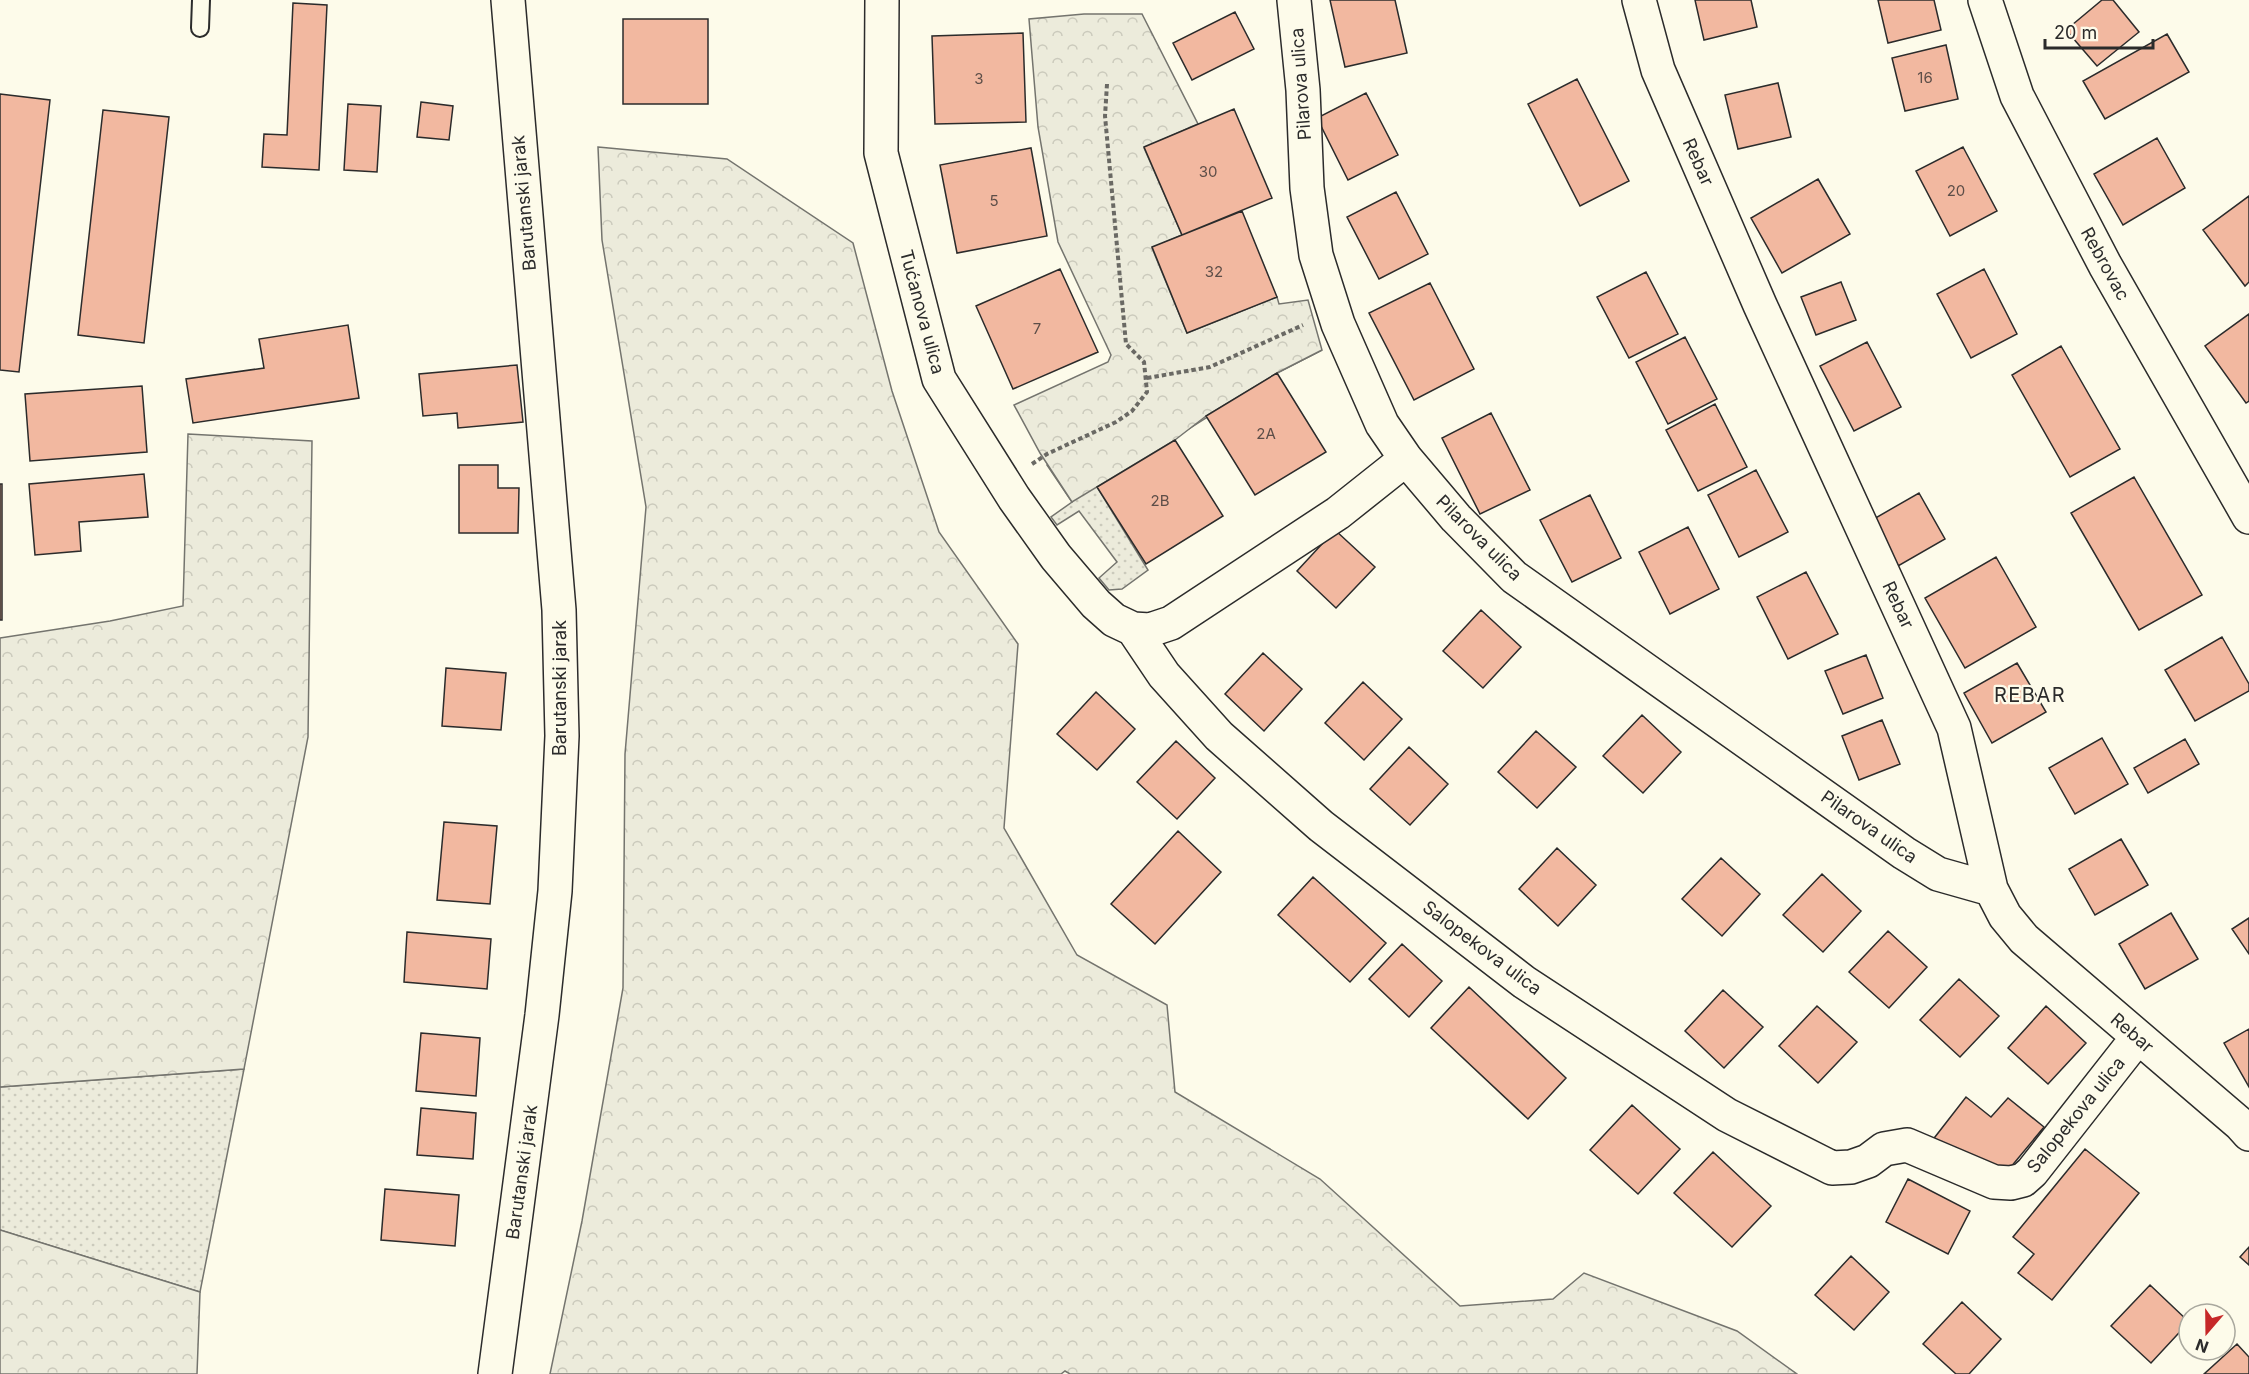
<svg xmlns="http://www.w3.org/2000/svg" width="2249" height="1374" viewBox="0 0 2249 1374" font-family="Inter,sans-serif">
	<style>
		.grass { fill: url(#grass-dots); stroke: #74746e; stroke-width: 1.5 }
		.forest { fill: url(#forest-crowns); stroke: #74746e; stroke-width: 1.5 }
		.building { fill: #f2b8a0; stroke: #2b2b2b; stroke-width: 1.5 }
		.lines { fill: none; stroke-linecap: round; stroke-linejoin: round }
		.service-casing { stroke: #2b2b2b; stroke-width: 20 }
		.minor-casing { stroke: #2b2b2b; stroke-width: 36 }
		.tertiary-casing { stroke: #2b2b2b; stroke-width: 36 }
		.path { stroke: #6a6964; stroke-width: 4; stroke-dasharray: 4.5 3; stroke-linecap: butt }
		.service { stroke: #fdfbea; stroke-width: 16 }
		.minor { stroke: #fdfbea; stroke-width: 33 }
		.tertiary { stroke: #fdfbea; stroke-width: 33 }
		.labels { text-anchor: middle; stroke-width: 4.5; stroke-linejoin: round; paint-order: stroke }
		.number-label { font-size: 15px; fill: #5d4e48 }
		.street-label { font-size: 18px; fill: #2b2b2b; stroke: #fdfbea }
		.neighbourhood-label { font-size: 20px; letter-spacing: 1.5px; fill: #2b2b2b; stroke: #fdfbea }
	</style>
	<defs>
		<pattern id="grass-dots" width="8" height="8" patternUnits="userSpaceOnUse" patternTransform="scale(1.5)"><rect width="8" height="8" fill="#ecebdb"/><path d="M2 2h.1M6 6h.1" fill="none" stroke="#cbcabc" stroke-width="1.8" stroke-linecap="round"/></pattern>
		<pattern id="forest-crowns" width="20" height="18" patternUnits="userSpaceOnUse" patternTransform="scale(1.5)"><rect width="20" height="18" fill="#ecebdb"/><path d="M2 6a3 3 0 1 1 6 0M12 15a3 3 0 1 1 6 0" fill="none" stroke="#cbcabc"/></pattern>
	</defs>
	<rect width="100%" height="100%" fill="#fdfbea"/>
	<path class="grass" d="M1322,350L1277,373L1097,487L1148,570L1122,589L1109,590L1099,578L1117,562L1079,511L1057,525L1051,517L1072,502L1047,465L1086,445Z
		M244,1069L200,1292L0,1230V1087Z"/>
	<path class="forest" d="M1084,14H1142L1198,124L1144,148L1182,235L1152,248L1187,333L1277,297L1279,304L1308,300L1322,350L1277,373L1206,416L1175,440L1072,502L1040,453L1014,405L1108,362L1111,355L1058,242L1038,127L1029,19Z
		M598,147L727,159L853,243L892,391L939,532L1018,644L1004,828L1077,955L1167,1005L1175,1092L1320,1179L1460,1306L1553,1299L1584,1273L1737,1331L1797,1374H1070L1065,1371L1061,1374H550L582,1221L623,988L625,754L646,507L602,240Z
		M188,434L312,441L308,737L244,1069L0,1087V638L110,621L183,606Z
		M0,1230L200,1292L197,1374H0Z"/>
	<path class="building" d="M1330,0H1395L1407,53L1345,67Z
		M1695,0H1751L1757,27L1704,40Z
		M1878,0H1934L1941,30L1888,43Z
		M2102,0H2113L2139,32L2097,66L2066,30Z
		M293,3L327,5L319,170L262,167L264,134L287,135Z
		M1235,12L1254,49L1192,80L1173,43Z
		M623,19H708V104H623Z
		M1023,33L1026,122L935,124L932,36Z
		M2167,34L2189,72L2105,119L2083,81Z
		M1946,45L1958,99L1905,111L1892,58Z
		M1577,79L1629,181L1580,206L1528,104Z
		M1778,83L1791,137L1738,149L1725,95Z
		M1366,93L1398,155L1348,180L1317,118Z
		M0,94L50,100L19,372L0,370Z
		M421,102L453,106L449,140L417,137Z
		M348,104L381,106L377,172L344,170Z
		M1234,109L1272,198L1182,235L1144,147Z
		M103,110L169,117L144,343L78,335Z
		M2157,138L2185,188L2123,225L2094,174Z
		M1963,147L1997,211L1950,236L1916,171Z
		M1031,148L1047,236L957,253L940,165Z
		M1818,179L1850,234L1782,273L1751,218Z
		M1396,192L1428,254L1379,279L1347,217Z
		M2249,196V282L2245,286L2203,230Z
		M1242,211L1277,297L1187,333L1152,247Z
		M1060,269L1098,352L1013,389L976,306Z
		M1984,269L2017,334L1971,358L1937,294Z
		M1646,272L1678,334L1629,358L1597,297Z
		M1841,282L1856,320L1816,335L1801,297Z
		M1430,283L1474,369L1414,400L1369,313Z
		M2249,314V401L2246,403L2205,346Z
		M348,325L359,398L193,423L186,379L264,368L259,339Z
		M1685,337L1717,399L1668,424L1636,362Z
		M1867,342L1901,407L1854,431L1820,366Z
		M2061,346L2120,449L2070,477L2012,375Z
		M517,365L523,422L458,428L457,413L423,416L419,374Z
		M1277,373L1326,452L1255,495L1206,416Z
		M142,386L147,452L30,461L25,394Z
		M1715,404L1747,467L1698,491L1666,430Z
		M1491,413L1530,490L1480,514L1442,438Z
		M1175,440L1223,516L1146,564L1097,487Z
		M459,465H498V488H519L518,533H459Z
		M1756,470L1788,532L1739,557L1708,495Z
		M144,474L148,517L79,522L81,551L35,555L29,484Z
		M2134,477L2202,595L2139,630L2071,513Z
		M0,484H2V620H0Z
		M1919,493L1945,539L1898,566L1872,520Z
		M1590,495L1621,558L1572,582L1540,520Z
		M1688,527L1719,589L1670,614L1639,552Z
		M1335,530L1375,567L1336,608L1297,571Z
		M1996,557L2036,627L1965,668L1925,598Z
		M1806,572L1838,634L1788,659L1757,597Z
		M1481,610L1521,647L1483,688L1443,651Z
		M2222,637L2249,684V691L2195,721L2165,670Z
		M1263,653L1302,689L1264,731L1225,694Z
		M1866,655L1883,698L1843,714L1825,671Z
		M2017,663L2046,712L1992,743L1964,693Z
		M446,668L506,673L501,730L442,726Z
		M1363,682L1402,719L1364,760L1325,723Z
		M1096,692L1135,729L1097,770L1057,734Z
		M1642,715L1681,752L1643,793L1603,756Z
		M1882,720L1900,764L1859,780L1842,736Z
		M1536,731L1576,767L1537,808L1498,772Z
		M2102,738L2128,784L2075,814L2049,768Z
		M2185,739L2199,764L2148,793L2134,768Z
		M1176,741L1215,778L1177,819L1137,782Z
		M1409,747L1448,784L1410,825L1370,789Z
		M444,822L497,826L490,904L437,900Z
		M1178,831L1221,872L1155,944L1111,904Z
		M2121,839L2148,885L2095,915L2069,869Z
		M1557,848L1596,885L1558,926L1519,889Z
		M1721,858L1760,894L1722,936L1682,899Z
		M1822,874L1861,911L1823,952L1783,915Z
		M1313,877L1386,943L1350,982L1278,915Z
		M2171,913L2198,959L2145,989L2119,944Z
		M2249,918V954L2232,929Z
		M1888,931L1927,967L1889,1008L1849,972Z
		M407,932L491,939L487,989L404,982Z
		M1402,944L1442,981L1409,1017L1369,979Z
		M1959,979L1999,1016L1960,1057L1920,1020Z
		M1469,987L1566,1078L1528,1119L1431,1028Z
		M1723,990L1763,1027L1724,1068L1685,1031Z
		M1817,1006L1857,1042L1818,1083L1779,1046Z
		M2046,1006L2086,1043L2048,1084L2008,1048Z
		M2249,1029V1087L2224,1043Z
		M421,1033L480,1038L476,1096L416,1091Z
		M1966,1097L1991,1117L2008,1098L2044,1127L2005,1174L1928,1146Z
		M1632,1105L1680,1149L1638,1194L1590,1150Z
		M421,1108L476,1113L473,1159L417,1155Z
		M2085,1149L2139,1193L2052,1300L2018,1273L2034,1254L2013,1237Z
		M1713,1152L1771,1206L1732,1247L1674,1193Z
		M1908,1179L1970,1211L1948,1254L1886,1222Z
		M385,1189L459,1195L455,1246L381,1240Z
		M2249,1247V1265L2240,1257Z
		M1851,1256L1889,1292L1854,1330L1815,1295Z
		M2150,1285L2189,1322L2151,1363L2111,1326Z
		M1962,1302L2001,1339L1969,1374H1956L1923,1344Z
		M2237,1344L2249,1357V1374H2204Z"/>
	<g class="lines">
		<defs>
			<path id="service" d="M200,28L201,0"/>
			<path id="minor" d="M882,0L881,153L939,379L1014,498L1056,557L1096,604L1114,620L1133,629L1150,630L1171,623L1338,513L1406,459
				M1294,0L1303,90L1307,188L1316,255L1338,324L1382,424L1406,459L1456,518L1514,577L1904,853L1938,874L1991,889
				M1639,0L1658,70L1760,305L1954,728L1991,889L2005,916L2024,939L2240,1124L2249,1134
				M1985,0L2017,96L2105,265L2249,517
				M1133,629L1164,675L1219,736L1321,826L1524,982L1727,1115L1832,1168L1851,1167L1868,1161L1884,1149L1907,1145L1994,1182L2011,1183L2023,1180L2032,1172L2138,1037"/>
			<path id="tertiary" d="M495,1374L542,1015L555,891L562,736L559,610L508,0"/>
		</defs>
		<use href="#service" class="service-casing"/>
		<use href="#minor" class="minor-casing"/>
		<use href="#tertiary" class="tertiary-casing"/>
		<path class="path" d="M1147,378L1210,367L1303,325
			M1032,464L1047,454L1116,422L1132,411L1147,392L1144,362L1126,344L1105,116L1107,84"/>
		<use href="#service" class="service"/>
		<use href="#minor" class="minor"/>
		<use href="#tertiary" class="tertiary"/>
	</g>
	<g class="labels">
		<g class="number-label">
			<text x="1925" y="83">16</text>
			<text x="979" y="84">3</text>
			<text x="1208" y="177">30</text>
			<text x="1956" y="196">20</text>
			<text x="994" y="206">5</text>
			<text x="1214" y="277">32</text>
			<text x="1037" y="334">7</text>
			<text x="1266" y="439">2A</text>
			<text x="1160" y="506">2B</text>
		</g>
		<g class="street-label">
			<text transform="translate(1301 84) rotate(-94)" y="6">Pilarova ulica</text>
			<text transform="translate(1698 162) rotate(66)" y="6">Rebar</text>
			<text transform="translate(524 203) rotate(-95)" y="6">Barutanski jarak</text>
			<text transform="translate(2105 264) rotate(61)" y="6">Rebrovac</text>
			<text transform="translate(922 312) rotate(75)" y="6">Tućanova ulica</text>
			<text transform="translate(1479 538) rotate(45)" y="6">Pilarova ulica</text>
			<text transform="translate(1898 605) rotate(65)" y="6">Rebar</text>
			<text transform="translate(560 688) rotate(-90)" y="6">Barutanski jarak</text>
			<text transform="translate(1869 827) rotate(35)" y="6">Pilarova ulica</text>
			<text transform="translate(1482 948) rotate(37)" y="6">Salopekova ulica</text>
			<text transform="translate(2132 1033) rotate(41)" y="6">Rebar</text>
			<text transform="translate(2076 1115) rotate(-51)" y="6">Salopekova ulica</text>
			<text transform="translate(522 1172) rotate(-82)" y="6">Barutanski jarak</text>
		</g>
		<g class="neighbourhood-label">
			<text x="2030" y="702">REBAR</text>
		</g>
	</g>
	<g transform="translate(2207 1332) rotate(200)"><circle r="28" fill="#fdfbea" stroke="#a9a89e" stroke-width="1.5"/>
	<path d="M0-4.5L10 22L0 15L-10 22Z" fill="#c62828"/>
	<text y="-9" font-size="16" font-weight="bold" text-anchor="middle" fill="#2b2b2b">N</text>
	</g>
	<path d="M2045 39v9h108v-9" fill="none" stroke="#2b2b2b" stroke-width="3"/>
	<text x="2054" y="39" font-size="18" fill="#2b2b2b" stroke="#fdfbea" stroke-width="4.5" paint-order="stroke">20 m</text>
</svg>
